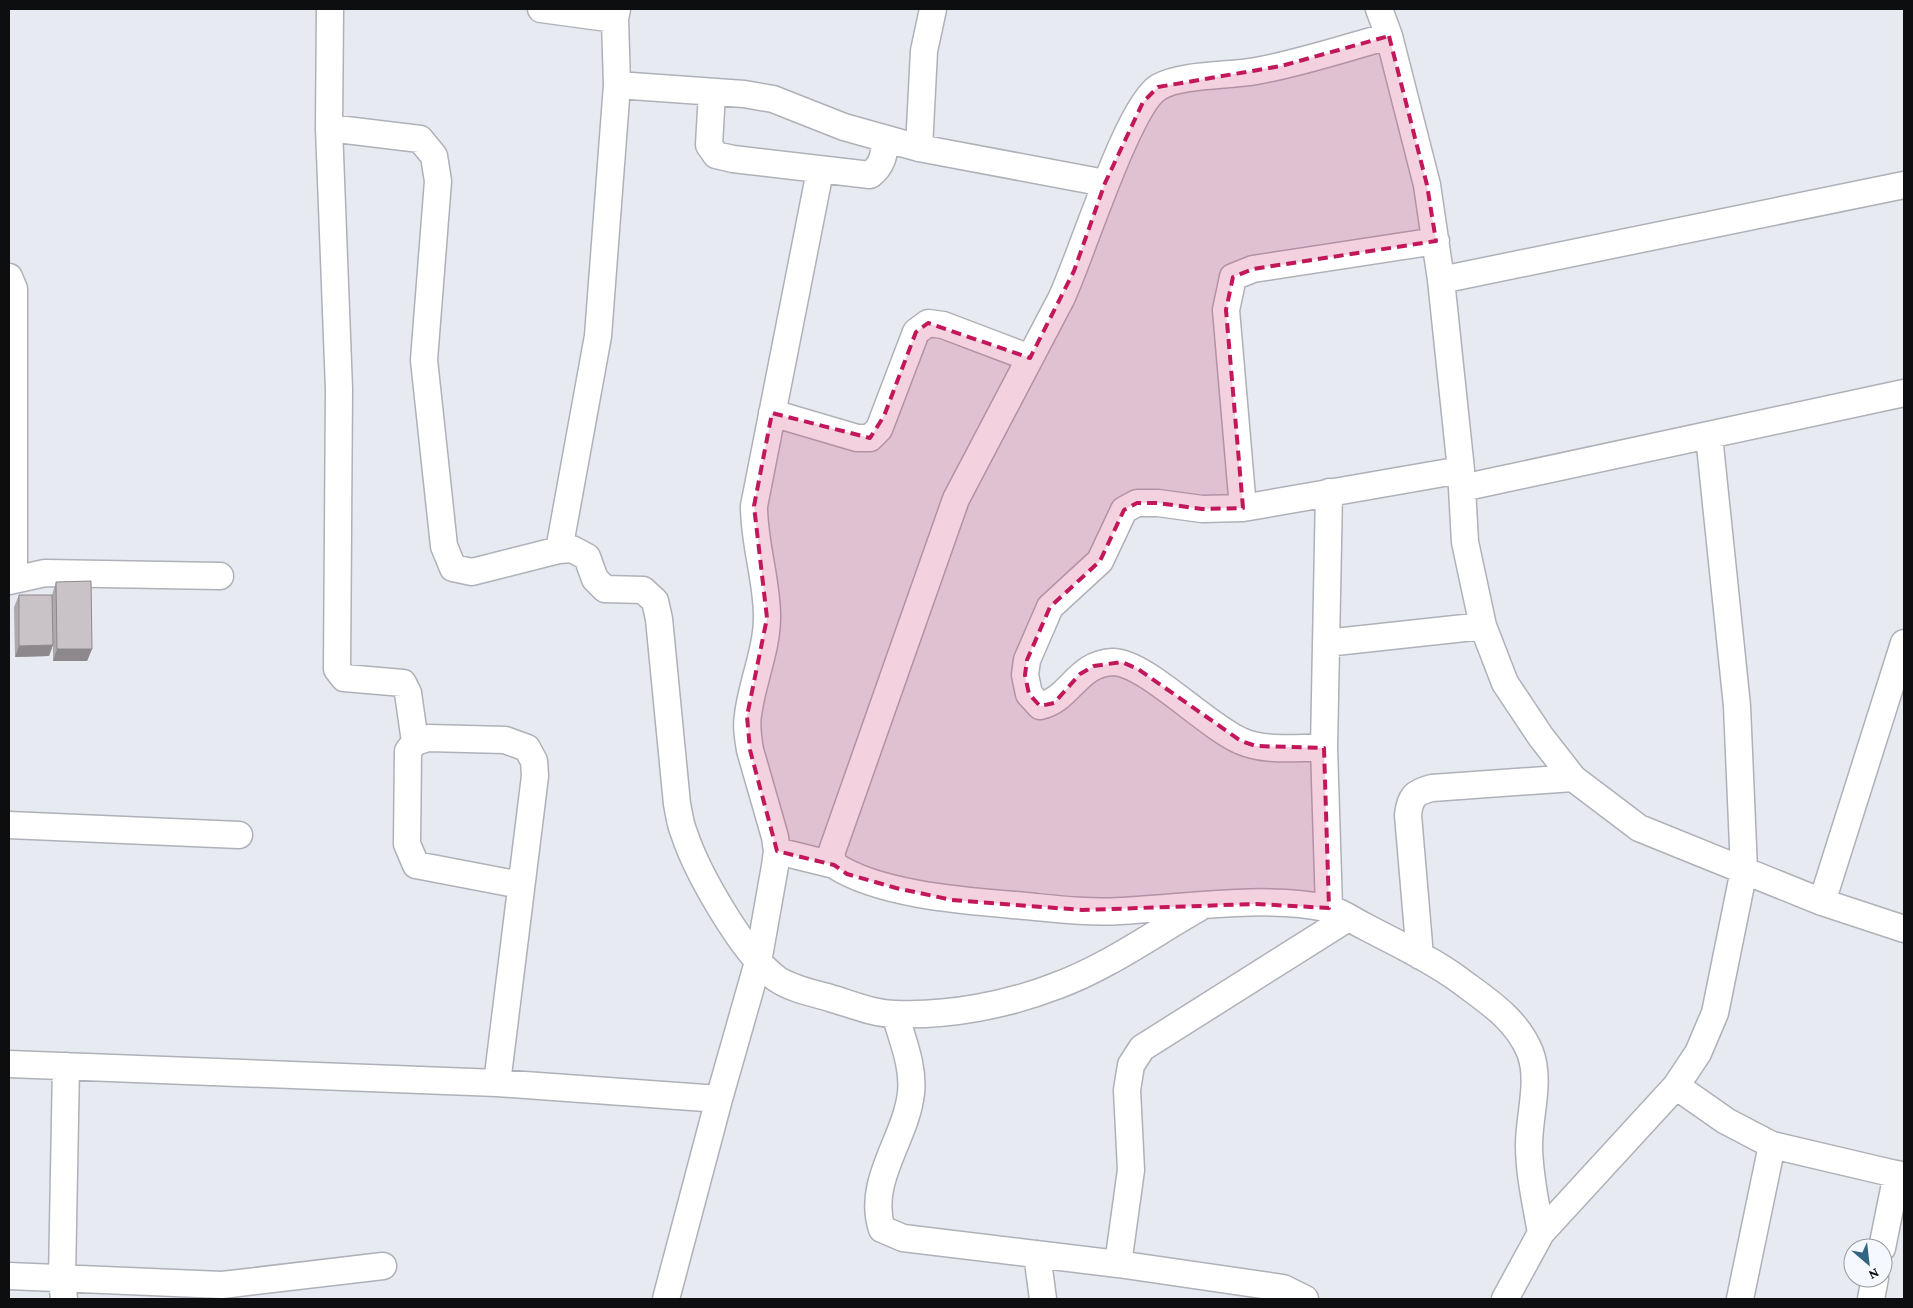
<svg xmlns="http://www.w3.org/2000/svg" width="1913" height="1308" viewBox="0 0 1913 1308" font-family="'Crimson Pro',serif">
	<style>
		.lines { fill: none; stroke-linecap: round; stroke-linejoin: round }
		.street-casing { stroke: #aeb1b7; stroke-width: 29 }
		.street { stroke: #fff; stroke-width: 26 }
		.wall { fill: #ada8ab }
		.shaded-wall { fill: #8d888b }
		.building { fill: #c9c3c7; stroke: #8d888b }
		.marked { fill: #c2185b; fill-opacity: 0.2; stroke: #c2185b; stroke-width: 4; stroke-dasharray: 10 6; stroke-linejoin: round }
	</style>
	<rect width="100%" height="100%" fill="#e7ebf1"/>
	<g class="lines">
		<defs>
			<path id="street" d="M330,9L329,128L339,389L337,669L344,678L403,683L408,693L415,742
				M541,9L615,19
				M1379,9L1389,36L1427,185L1441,280L1461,470L1465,542L1483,626L1505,683L1541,737L1573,778L1639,828L1822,902L1904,929
				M1389,36C1345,48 1301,63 1256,71C1230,76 1181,74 1159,87C1128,104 1080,260 1061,299L956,499L831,854L834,865C881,896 970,901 1026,906C1057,909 1088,913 1120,911C1182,908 1265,895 1326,908C1339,910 1352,920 1364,926C1396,943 1429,958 1458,979C1486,1000 1516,1018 1530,1052C1541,1081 1529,1115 1529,1145C1529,1175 1536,1204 1541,1233
				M617,85L744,94L773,99L844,127L919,148L1105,183
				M712,92L709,145L716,155L733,159L870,175C883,165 884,154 886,139
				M329,128L420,139L434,156L438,181L424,360L444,546L453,568L472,572L559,550L572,549L587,557L595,579L605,589L643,590L655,601L659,619L677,804C679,813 680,824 684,833C697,873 744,955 777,979C792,989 813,993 830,998C851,1004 874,1014 896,1014C949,1016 1007,1005 1056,986C1106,968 1153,934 1199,908
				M919,148L924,51L933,9
				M9,277L14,289V580
				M1441,280L1904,185
				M772,413L857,438H870L879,429L884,416L916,332L928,323L943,325L1030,358
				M1462,488L1904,393
				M1329,492L1324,748L1329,908
				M1243,508L1226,310L1233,277L1253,269L1436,241
				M559,550L598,336L617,85L615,19L617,9
				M9,581L45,573L220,576
				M1326,643L1483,626
				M1324,748C1299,747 1265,752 1241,741C1206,726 1145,662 1113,662C1077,663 1070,700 1040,706L1029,694L1025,675L1027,660L1050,607L1100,561L1124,510L1137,503H1158L1202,509L1243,508L1461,470
				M9,825L239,835
				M777,851L834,865
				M1822,902L1904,643
				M1420,956L1408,815C1410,797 1415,792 1432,788L1573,778
				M895,1014C902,1039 914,1066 911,1093C906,1139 866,1182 882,1229L903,1238L1118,1264L1283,1288L1305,1299
				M9,1064L497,1083L719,1099
				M497,1083L535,776L534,761L527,748L505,740L428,738L415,742L408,751L407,844L416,865L521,885
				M1676,1086L1726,1121L1772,1145L1904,1176
				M1882,1248L1897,1174
				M1037,1254L1043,1299
				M1118,1264L1131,1170L1127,1090L1131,1065L1142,1048L1348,918
				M9,1276L222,1285L383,1266
				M64,1299L62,1279L66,1066
				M666,1299L719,1099L758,962L775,866L777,851L775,837L750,750C748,738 746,726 748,715C752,682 767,650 767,617C767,579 754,545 754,506L820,171
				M1505,1299L1541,1233L1676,1086L1698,1053L1715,1013L1744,870L1737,706L1709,436
				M1740,1299L1772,1145
				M1871,1299L1875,1278"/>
		</defs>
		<use href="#street" class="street-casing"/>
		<use href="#street" class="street"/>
	</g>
	<path class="wall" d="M56,582L92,649L87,661H53V645L49,656L15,657L14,607L19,595H52Z"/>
	<path class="shaded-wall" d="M53,645L49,656L15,657L19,646Z
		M57,649H92L87,661H53Z"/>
	<path class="building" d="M91,581L92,649H57L56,582Z
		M19,595H52L53,645L19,646Z"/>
	<path class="marked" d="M1389,36L1427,185L1436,241L1253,269L1233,277L1226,310L1243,508L1202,509L1158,503H1137L1124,510L1100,561L1050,607L1027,660L1025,675L1029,694L1040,706L1054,703L1080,674L1094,666L1122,662L1138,669L1241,741L1256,746L1324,748L1329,908L1256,904L1082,910L952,900L896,888L847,874L834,865L777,851L750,750L747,716L767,618L754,506L772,413L870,438L884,416L916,332L928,323L1030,358L1074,271L1105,183L1143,102L1158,87L1281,66Z"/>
	<rect width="1913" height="1308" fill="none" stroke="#0d0e10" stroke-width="20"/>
	<g transform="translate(1868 1263) rotate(152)"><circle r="24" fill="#f5f8fe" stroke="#989a9f"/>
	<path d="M0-4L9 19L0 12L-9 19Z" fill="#316682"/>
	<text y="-8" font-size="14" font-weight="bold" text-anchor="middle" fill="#0d0e10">N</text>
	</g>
</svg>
